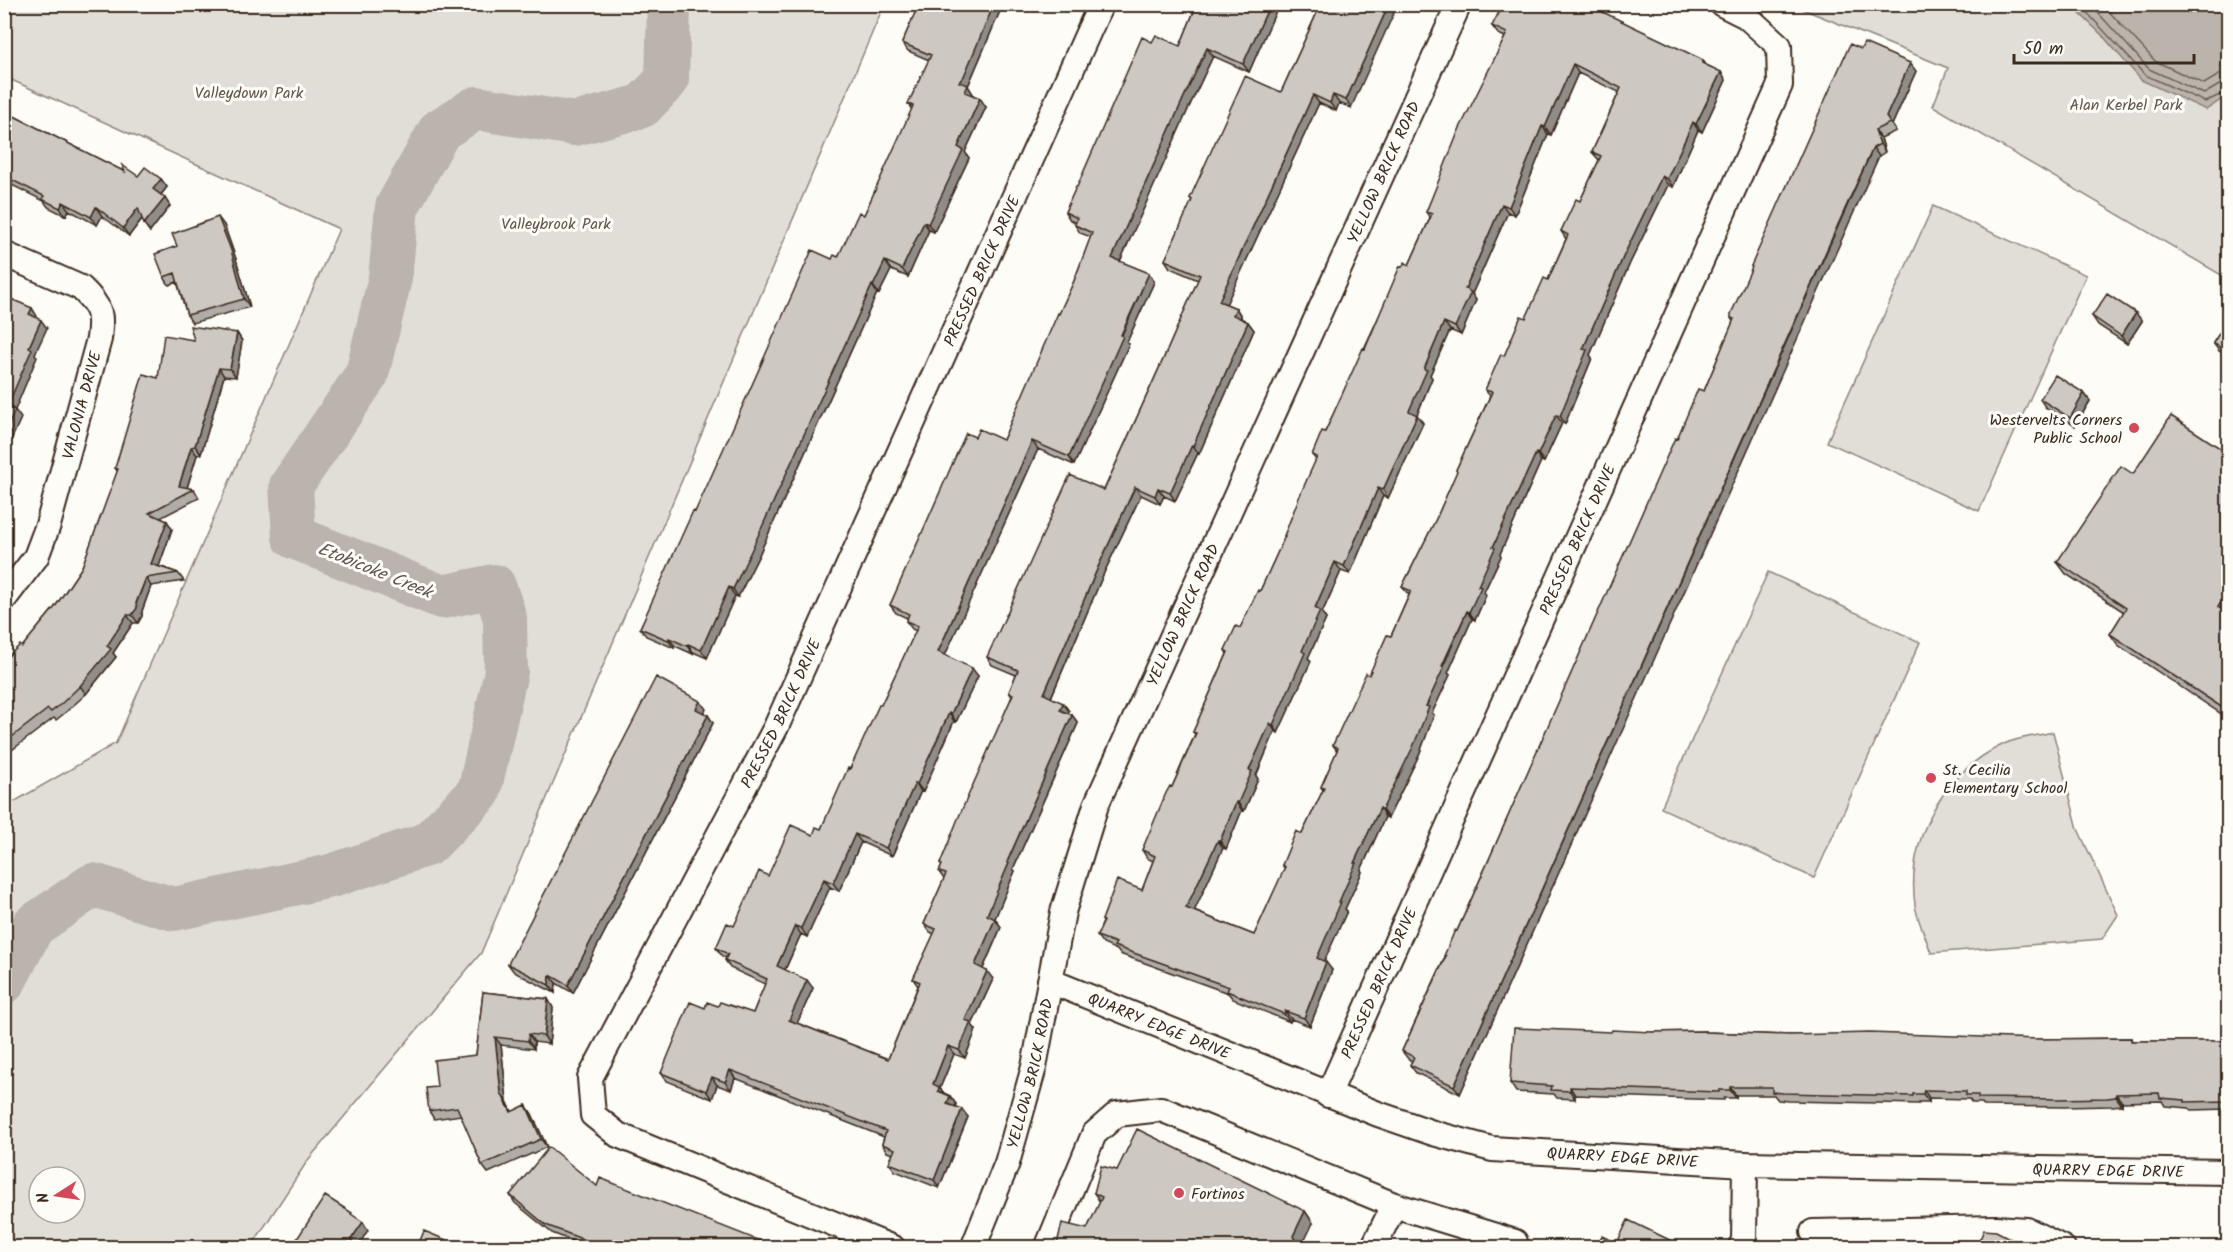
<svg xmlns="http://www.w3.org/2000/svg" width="2233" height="1252" viewBox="0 0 2233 1252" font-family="Kalam,sans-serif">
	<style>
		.green { fill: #e1ded7; stroke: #8e847a; stroke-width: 1.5; fill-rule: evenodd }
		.water { fill: #bbb4ad; stroke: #887d74; stroke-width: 1.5 }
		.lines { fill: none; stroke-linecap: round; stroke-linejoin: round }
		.shore { stroke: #6e6157; stroke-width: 1.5 }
		.river { stroke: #bbb4ad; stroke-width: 44 }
		.minor-casing { stroke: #3b2a1e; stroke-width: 28 }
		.minor { stroke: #fdfcf7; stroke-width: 24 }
		.wall { fill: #b0aca7; stroke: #3b2a1e; stroke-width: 1.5; fill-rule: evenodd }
		.shaded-wall { fill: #908c88; stroke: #3b2a1e; stroke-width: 1.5 }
		.building { fill: #cdc8c2; stroke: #3b2a1e; stroke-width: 1.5; fill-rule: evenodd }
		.poi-dot { fill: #d1495b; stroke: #fdfcf7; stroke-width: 2 }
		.labels { text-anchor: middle; stroke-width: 6; stroke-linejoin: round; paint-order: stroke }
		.park-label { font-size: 16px; fill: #64574c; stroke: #fdfcf7 }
		.street-label { font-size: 16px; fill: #3b2a1e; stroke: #fdfcf7 }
		.poi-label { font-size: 16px; fill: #3b2a1e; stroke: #fdfcf7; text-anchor: start }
		.water-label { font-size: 18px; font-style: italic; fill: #615349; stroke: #fdfcf7 }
	</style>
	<rect width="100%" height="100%" fill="#fdfcf7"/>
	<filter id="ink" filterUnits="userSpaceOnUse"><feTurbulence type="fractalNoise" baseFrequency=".0167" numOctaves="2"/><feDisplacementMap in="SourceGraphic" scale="12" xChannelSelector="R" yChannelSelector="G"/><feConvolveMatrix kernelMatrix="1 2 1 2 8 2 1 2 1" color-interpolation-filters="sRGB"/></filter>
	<g filter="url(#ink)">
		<path class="green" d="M5,4L884,5L481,953L308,1160L251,1247H5V807L116,743L339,229L5,77ZM39,1177H75V1213H39Z
			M1796,5H2228V279L1933,106L1948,68L1805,10Z
			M1933,206L2086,275L1979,511L1827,442Z
			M1768,572L1920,642L1814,878L1661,808Z
			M2053,732L2078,829L2118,915L2102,939L1931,953C1926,937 1917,920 1915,905C1906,838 1944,772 2004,744C2019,737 2038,736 2053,732Z"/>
		<path class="water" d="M2071,5H2228V95L2206,110L2141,80L2102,35Z"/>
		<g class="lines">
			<path class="shore" d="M2079,4L2145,75L2205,102L2228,91
				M2090,4L2149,69L2204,94L2221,84L2228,83
				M2102,4L2155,61L2204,84L2219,75L2228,74"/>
			<path class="river" d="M4,982L33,926L93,885L174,909L331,876L428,844L479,792L506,672L505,618L494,586L442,597L294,537L291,486L367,374L390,278L397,207L440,130L476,108L575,124L642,106L667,80L669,4"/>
			<defs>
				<g id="minor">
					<path d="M4,254L81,288C101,307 102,314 99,339L48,525L36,557L4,599"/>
					<path id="s1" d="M1050,981L1378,1114L1433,1133L1492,1149L1745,1164L2228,1172"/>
					<path id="s2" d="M1328,1095L1780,85L1779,46L1746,16L1722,4"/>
					<path d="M1813,1232L1996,1228L2027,1230L2063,1248"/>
					<path id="s3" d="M893,1248L618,1135L593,1115L590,1078L776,727L1101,4"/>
					<path id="s4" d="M973,1248L1007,1163L1034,1067L1063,912L1096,805L1459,4"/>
					<path d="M1047,1248L1094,1134L1117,1114L1161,1109L1394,1205"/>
					<path d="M1373,1248L1394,1205L1515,1242"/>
					<path d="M1740,1248L1744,1240L1745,1164"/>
				</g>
			</defs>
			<use href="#minor" class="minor-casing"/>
			<use href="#minor" class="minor"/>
		</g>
		<path class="wall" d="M919,4H1003L968,86L973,94V95L986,107L965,152L969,158L934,232L929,230L908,277L891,270L879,294L877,293L758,557L738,597L735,596L707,658L693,652V654L675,646L674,648L646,636L640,628L695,512L832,259L838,257L864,215L912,110L908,104L929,60L908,51L902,43Z
			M1197,4H1279L1249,72L1213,56L1190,105L1120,261L1154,282L1127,342L1129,344L1074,465L1038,449L945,655L978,676L956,722L954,721L923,792L921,791L892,856L861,842L839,891L830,887L807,937L801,934L785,970L813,988L797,1023L888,1059L918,986L913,979L934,934L930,932L924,924L944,879L939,872L942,866L940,864L1012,697L1009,692L1016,675L992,665L987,657L1104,490L1166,353L1198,280L1170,268L1165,260L1192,201L1190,198L1281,92L1321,4L1351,108L1339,103L1336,111L1319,103L1226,304L1236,308L1241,316V318L1248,322L1254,330L1199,454L1198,453L1175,501L1164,496L1160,504L1141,495L1103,575L1051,698L1063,703L1069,711L1068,713L1072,715L1078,723L1013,869L1015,871L995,918L1001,927L983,969L993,979L972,1025L976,1030L965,1058L954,1054L940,1088L944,1093L950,1096L956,1104L955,1106L968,1117L939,1188L895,1171L889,1163L893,1154L887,1152L882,1144L884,1137L735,1078L731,1090L717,1085L712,1099L667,1081L661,1073L705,1008L718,1006L753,1013L765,984L730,968L725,960L726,958L722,956L716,948L734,926L768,876L821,829L881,705L916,631L912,629L906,621L907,618L896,613L890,605L975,437L1003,440L1074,281L1091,237L1080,233L1075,225L1076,223L1070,220L1065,212L1152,42L1180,46Z
			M1492,26L1703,60L1706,65L1721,72L1726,80L1702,132L1698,130L1673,187L1668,185L1630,263L1590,355L1592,358L1565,424L1562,423L1544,462L1541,461L1500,554L1501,556L1484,592L1486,595L1475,620L1472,619L1448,673L1450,675L1432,713L1434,715L1419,755L1388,818L1385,817L1361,870L1362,872L1345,909L1347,911L1324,961L1332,970L1310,1026L1291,1019L1290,1022L1233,999L1228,993L1120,954L1117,950L1103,944L1097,936L1103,922L1102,920L1142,890L1153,861L1147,858L1142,850L1172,787L1195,734L1193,732L1227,654L1225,650L1240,628L1260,591L1285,537L1284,536L1316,460L1312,455L1325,432L1402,267L1409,265L1430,218L1426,212L1505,37L1498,34ZM1578,73L1619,92L1592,152L1599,160L1580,201L1561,231L1566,239L1548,280L1504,356L1485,390L1490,396L1456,470L1457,472L1437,517L1402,587L1409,595L1391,636L1369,675L1333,745L1337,751L1321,787L1323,790L1302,834L1282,865L1285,869L1254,935L1194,911L1223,848L1226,849L1242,810L1244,811L1258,779L1256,776L1275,731L1278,733L1311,661L1308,658L1326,619L1322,613L1341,571L1350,574L1383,496L1388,498L1423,423L1417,415L1432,378L1430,375L1450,330L1461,335L1476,300L1472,294L1508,212L1515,215L1548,134L1551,135Z
			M1916,71L1892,125L1896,131L1881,138L1885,152L1879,156L1854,208L1460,1094L1416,1073L1410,1065L1412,1061L1408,1059L1402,1051L1445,957L1444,956L1457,931L1677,439L1704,391L1733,322L1731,318L1752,268L1751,266Z
			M4,111L125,172L138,176L161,179L167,187L161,195L170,206L150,232L142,219L129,236L102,216L97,225L69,210L66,216L48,207L44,201L10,184L9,187L4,185Z
			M224,225L236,259L250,307L192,323L187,315L177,282L169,285L164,277L177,246Z
			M2092,316L2142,321L2127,344L2098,325Z
			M2229,320V357L2219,351L2213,343Z
			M237,333L242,341L236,377L224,376L201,454L197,455L187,488L194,489L199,498L160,518L167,521L172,529L159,566L178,573L184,581L151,586L142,611V616L138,623H133L113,653L116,657L86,694L66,712L56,720L54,718L4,756V660L22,647L55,607L82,567L118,472L115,468L158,378L194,340Z
			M2084,393L2090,401L2075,426L2045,407L2040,399Z
			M2229,454V719L2118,645L2110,634L2124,612L2066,574L2057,562Z
			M706,709L704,713L708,715L713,723L573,993L556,983L555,993L514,972L508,964Z
			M483,992L548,999L553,1008L549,1044L534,1042V1049L501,1045L507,1101L512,1112L526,1105L532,1114L547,1147L488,1173L482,1165L461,1115L434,1119L429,1111L476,1055Z
			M1705,1031L1706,1032L1790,1035L2039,1039L2131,1038L2132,1041H2229V1109L2191,1110L2189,1108L2165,1106L2162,1101L2122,1102V1105L2112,1106L2064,1107L1984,1106L1982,1103H1972L1969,1099L1929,1098V1102H1919V1104L1789,1101L1778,1100L1774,1095H1736V1098H1724V1100L1575,1095V1099L1557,1098L1554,1094L1516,1092L1510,1083L1652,1032Z
			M597,1186L778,1248H590L552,1233L515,1203L510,1195Z
			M1094,1193L1305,1211L1313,1223L1087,1229L1100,1202Z"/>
		<path class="shaded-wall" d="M994,4H1003L968,86L973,94L970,100L959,82Z
			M1270,4H1279L1249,72L1243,64Z
			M1389,4H1398L1351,108L1346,100Z
			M1207,48L1213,56L1190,105L1118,266L1112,258L1184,97Z
			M1910,63L1916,71L1892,125L1896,131L1886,117Z
			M1573,64L1578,73L1551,135L1545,127Z
			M1721,72L1726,80L1702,132L1696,124Z
			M1313,95L1319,103L1224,309L1219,301Z
			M1333,95L1339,103L1336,111L1330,103Z
			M980,98L986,107L965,152L969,158L934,232L928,224L958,147Z
			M1693,122L1698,130L1673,187L1667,179Z
			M1542,126L1548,134L1515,215L1509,207Z
			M1875,130L1881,138L1885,152L1880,144Z
			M1873,148L1879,156L1460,1094L1454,1086Z
			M4,176L10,184L9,187L4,182Z
			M1662,176L1668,185L1630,263L1590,355L1592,358L1565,424L1560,416L1583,349L1624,255Z
			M161,179L167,187L159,197L153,189Z
			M165,198L170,206L150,232L144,224Z
			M63,202L69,210L66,216L60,208Z
			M1502,204L1508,212L1472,294L1476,300L1461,335L1455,327L1465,289Z
			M96,207L102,216L97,225L91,217Z
			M138,208L144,216L129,236L123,228Z
			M218,217L224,225L236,259L250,307L244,299Z
			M924,222L929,230L908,277L902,269Z
			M885,261L891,270L879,294L873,286Z
			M1149,273L1154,282L1127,342L1129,344L1074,465L1069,457Z
			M872,285L877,293L758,557L738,597L733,589Z
			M32,308L37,316L35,322L29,314Z
			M1236,308L1241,316L1239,323L1233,315Z
			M2136,313L2142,321L2127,344L2121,336Z
			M41,320L47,328L35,354L37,357L15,410L21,418L4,456V435L7,407L29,347Z
			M1248,322L1254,330L1199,454L1193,446Z
			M1444,322L1450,330L1430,375L1432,378L1415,419L1409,411L1424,369Z
			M237,333L242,341L236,377L230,369Z
			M219,368L224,376L201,454L195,446Z
			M2084,393L2090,401L2075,426L2070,418Z
			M1417,415L1423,423L1388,498L1383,490Z
			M1556,415L1562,423L1544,462L1538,454Z
			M1032,441L1038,449L943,660L938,652Z
			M1192,445L1198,453L1175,501L1170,493Z
			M191,447L197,455L185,494L179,486Z
			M1536,453L1541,461L1500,554L1501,556L1484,592L1486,595L1475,620L1469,612L1478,586L1493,547Z
			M1135,487L1141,495L1103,575L1049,702L1044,694L1098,567Z
			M1158,488L1164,496L1160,504L1155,496Z
			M1378,488L1383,496L1350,574L1344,566Z
			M167,521L172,529L157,572L151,564Z
			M1335,562L1341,571L1322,613L1326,619L1308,658L1311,661L1278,733L1273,725L1302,651L1315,608Z
			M146,578L151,586L142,611V616L138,623L132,615Z
			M729,587L735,596L707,658L701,650Z
			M2229,590V615L2218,607Z
			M1467,611L1472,619L1448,673L1450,675L1432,713L1434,715L1419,755L1388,818L1382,810Z
			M127,615L133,623L113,653L116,657L86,694L80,686Z
			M669,638L675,646L674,648L668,640Z
			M688,644L693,652V654L687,646Z
			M972,668L978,676L956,722L951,714Z
			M700,701L706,709L702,717L696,709Z
			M1063,703L1069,711L1066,718L1060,710Z
			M949,713L954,721L923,792L917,784Z
			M708,715L713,723L573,993L568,985Z
			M1072,715L1078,723L1013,869L1015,871L993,923L987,915L1007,862Z
			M1270,723L1275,731L1256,776L1258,779L1244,811L1238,803L1249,770Z
			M915,783L921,791L892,856L886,848Z
			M1236,802L1242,810L1226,849L1220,841Z
			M1380,808L1385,817L1361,870L1362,872L1345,909L1347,911L1322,966L1317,958L1354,863Z
			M855,834L861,842L839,891L833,883Z
			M1218,840L1223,848L1192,916L1186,908Z
			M824,879L830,887L807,937L801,928Z
			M995,919L1001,927L981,973L975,965Z
			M795,926L801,934L783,974L777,966Z
			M1326,962L1332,970L1310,1026L1304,1018Z
			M987,971L993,979L972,1025L976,1030L965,1058L959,1050L965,1020Z
			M550,975L556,983L555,993L549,985Z
			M807,980L813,988L795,1028L789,1020Z
			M548,999L553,1008L549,1044L544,1036Z
			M1285,1011L1291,1019L1290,1022L1284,1014Z
			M529,1034L534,1042V1049L528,1041Z
			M495,1037L501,1045L507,1101L516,1120L511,1112L501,1093Z
			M948,1046L954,1054L940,1088L945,1095L943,1099L933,1084Z
			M730,1070L735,1078L731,1090L725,1082Z
			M712,1077L717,1085L712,1099L706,1091Z
			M1570,1087L1575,1095V1099L1570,1091Z
			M1730,1087L1736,1095V1098L1730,1090Z
			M1924,1090L1929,1098V1102L1923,1094Z
			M2116,1094L2122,1102V1105L2116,1097Z
			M950,1096L956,1104L953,1112L947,1104Z
			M526,1105L532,1114L547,1147L541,1139Z
			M962,1109L968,1117L939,1188L934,1180Z
			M1305,1211L1313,1223L1301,1248H1299L1293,1236Z
			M363,1222L368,1230L357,1248H345Z"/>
		<path class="building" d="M919,4H994L964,76L959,82L968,85L965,92L980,98L958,147L963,150L928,224L924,222L902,269L885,261L873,286L872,285L752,549L733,589L729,587L701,650L688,644L687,646L669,638L668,640L640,628L693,511L695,512L710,479L812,250L832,259L834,255L838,257L859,212L864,215L913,106L908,104L931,55L902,43Z
			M1197,4H1270L1243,64L1207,48L1184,97L1112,258L1149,273L1121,335L1123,336L1069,457L1032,441L938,652L972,668L951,714L949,713L917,784L915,783L886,848L855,834L833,883L824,879L801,928L795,926L777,966L807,980L789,1020L888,1059L920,982L913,979L936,929L924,924L946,874L939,872L942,865L940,864L957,821L1013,694L1009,692L1018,670L987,657L1070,475L1104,490L1166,353L1200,275L1165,260L1192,200L1190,198L1245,76L1281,92L1321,4H1389L1346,100L1333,95L1330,103L1313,95L1219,301L1236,308L1233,315L1248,322L1193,446L1192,445L1170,493L1158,488L1155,496L1135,487L1098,567L1044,694L1063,703L1060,710L1072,715L1007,862L1009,863L987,915L995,919L975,965L987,971L965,1020L971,1022L959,1050L948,1046L933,1084L939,1087L938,1091L950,1096L947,1104L962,1109L934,1180L889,1163L895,1149L882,1144L886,1131L730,1070L725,1082L712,1077L706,1091L661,1073L690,1002L705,1008L707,1002L718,1006L720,1002L753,1013L767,979L725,960L728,954L716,948L727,923L734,926L759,871L768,876L791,825L813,835L816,827L821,829L848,768L850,769L879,705H881L918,626L906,621L909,614L890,605L966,433L975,437L979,429L1003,440L1058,313L1059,314L1074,281L1092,233L1075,225L1077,218L1065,212L1076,187H1077L1142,37L1152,42L1156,35L1180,46Z
			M1503,4H1586L1703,60L1702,63L1721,72L1696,124L1693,122L1667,179L1662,176L1624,255L1583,349L1587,350L1560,416L1556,415L1538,454L1536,453L1493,547L1495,548L1478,586L1481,587L1469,612L1467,611L1442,666L1444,667L1426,706L1429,707L1413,747L1382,810L1380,808L1354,863H1356L1339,902H1341L1317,958L1326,962L1304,1018L1285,1011L1284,1014L1227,991L1229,987L1114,946L1116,943L1097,936L1104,921L1102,920L1117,880L1142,890L1155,856L1142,850L1166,793L1170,786L1172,787L1196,733L1193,732L1228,652L1225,650L1236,626L1240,628L1258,590L1260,591L1285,536H1284L1300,495L1317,457L1312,455L1322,431L1325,432L1363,348L1365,349L1400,266L1402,267L1405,262L1409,265L1432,214L1426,212L1459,130L1507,33L1492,26ZM1573,64L1621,88L1592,152L1601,156L1580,201L1576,199L1561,231L1568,235L1548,280L1544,278L1526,318L1521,316L1504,356L1501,354L1485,390L1492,392L1456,470L1457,471L1437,517L1402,587L1411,591L1391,636L1387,635L1369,675L1366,673L1333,745L1338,748L1321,787L1324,788L1302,834L1296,831L1282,865L1285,867L1254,935L1186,908L1218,840L1220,841L1236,802L1238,803L1252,771L1249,770L1270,723L1273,725L1305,653L1302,651L1320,611L1315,608L1335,562L1344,566L1378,488L1383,490L1417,415L1409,411L1427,370L1424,369L1444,322L1455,327L1471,292L1465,289L1502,204L1509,207L1542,126L1545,127Z
			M1864,43L1910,63L1886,117L1890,123L1875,130L1880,144L1873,148L1849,200L1454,1086L1410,1065L1414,1057L1402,1051L1446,956H1444L1455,930L1457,931L1479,882L1675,438L1677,439L1698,389L1704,391L1734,319L1731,318V314L1752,267L1751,266L1850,44L1861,49Z
			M4,111L125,172L122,165L138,176L145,167L161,179L153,189L165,198L144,224L138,208L123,228L96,207L91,217L63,202L60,208L42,199L44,196L4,176Z
			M218,217L231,250L244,299L187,315L175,273L164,277L155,254L177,246L172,234Z
			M2107,294L2136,313L2121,336L2092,316Z
			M4,296L32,308L29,314L41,320L29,347L32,349L7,407L15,410L4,435Z
			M2228,319L2229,320V353L2213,343Z
			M190,326L237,333L230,369L219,368L195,446L191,447L179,486L194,489L149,513L167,521L151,564L178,573L146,578L136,603L137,608L132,615H127L107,646L111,649L80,686L61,704L51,712L48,709L4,743V660L20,645L22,647L55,607L82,567L118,469L115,468L143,374L158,378L164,335L194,340Z
			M2055,375L2084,393L2070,418L2040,399Z
			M2171,416L2229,454V590L2218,607L2229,614V712L2110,634L2126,608L2057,562L2121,466L2133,474Z
			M656,677L700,701L696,709L708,715L568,985L550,975L549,985L508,964Z
			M483,992L548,999L544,1036L529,1034L528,1041L495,1037L501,1093L511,1112L526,1105L541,1139L482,1165L457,1107L429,1111L426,1088L437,1087L434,1060L476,1055Z
			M1514,1028L1611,1032L1612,1030L1652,1032L1705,1031V1032L1790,1035L1870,1033L2039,1039L2131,1038V1041H2229V1101L2185,1102V1100L2160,1098L2159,1093L2116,1094V1097L2107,1098L2059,1099L1978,1098V1095H1966V1091L1924,1090L1923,1094H1913V1096L1783,1093L1772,1092V1087H1730V1090H1719V1092L1570,1087V1091L1551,1090L1552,1086L1510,1083Z
			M1137,1129L1305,1211L1293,1236L1299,1248H1056L1062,1223L1087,1229L1102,1197L1094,1193L1101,1166L1117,1170Z
			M549,1147L597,1186L600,1178L778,1248H605L546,1225L510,1195Z
			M325,1196L352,1213L351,1214L363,1222L345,1248H291Z
			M1628,1220L1680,1245L1679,1248H1597L1602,1236L1617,1243Z
			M1984,1230L1996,1231L2029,1248H1976Z
			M424,1231L466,1248H417Z"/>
	</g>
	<g class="poi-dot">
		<circle cx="2134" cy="428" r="6"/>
		<circle cx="1931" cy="778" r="6"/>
		<circle cx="1179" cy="1193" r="6"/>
	</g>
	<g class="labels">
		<g class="park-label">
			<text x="249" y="98">Valleydown Park</text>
			<text x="2126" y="110">Alan Kerbel Park</text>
			<text x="556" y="229">Valleybrook Park</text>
		</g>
		<g class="street-label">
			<text dy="6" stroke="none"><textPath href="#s4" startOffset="1156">YELLOW BRICK ROAD</textPath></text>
			<text dy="6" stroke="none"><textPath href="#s3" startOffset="1264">PRESSED BRICK DRIVE</textPath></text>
			<text transform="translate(81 405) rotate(-75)" y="6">VALONIA DRIVE</text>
			<text dy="6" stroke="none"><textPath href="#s2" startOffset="609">PRESSED BRICK DRIVE</textPath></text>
			<text dy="6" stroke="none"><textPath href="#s4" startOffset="670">YELLOW BRICK ROAD</textPath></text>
			<text dy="6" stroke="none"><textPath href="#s3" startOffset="778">PRESSED BRICK DRIVE</textPath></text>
			<text dy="6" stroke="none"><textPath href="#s2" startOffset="123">PRESSED BRICK DRIVE</textPath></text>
			<text dy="6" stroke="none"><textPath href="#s1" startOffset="118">QUARRY EDGE DRIVE</textPath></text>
			<text dy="6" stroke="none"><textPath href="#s4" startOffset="184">YELLOW BRICK ROAD</textPath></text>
			<text dy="6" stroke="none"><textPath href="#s1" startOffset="604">QUARRY EDGE DRIVE</textPath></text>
			<text dy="6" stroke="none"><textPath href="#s1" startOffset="1090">QUARRY EDGE DRIVE</textPath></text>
		</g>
		<g class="poi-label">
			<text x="2122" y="425" text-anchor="end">Westervelts Corners<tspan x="2122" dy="18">Public School</tspan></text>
			<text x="1943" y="775">St. Cecilia<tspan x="1943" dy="18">Elementary School</tspan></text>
			<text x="1191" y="1199">Fortinos</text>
		</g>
		<g class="water-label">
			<text transform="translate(375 570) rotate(22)" y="6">Etobicoke Creek</text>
		</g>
	</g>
	<rect width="2233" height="1252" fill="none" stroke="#fdfcf7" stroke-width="24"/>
	<rect x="12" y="12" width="2209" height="1228" fill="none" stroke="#3b2a1e" stroke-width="2" filter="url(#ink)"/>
	<g transform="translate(57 1195) rotate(258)"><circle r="28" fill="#fdfcf7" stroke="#afa8a0" stroke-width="1.5"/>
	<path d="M0-4.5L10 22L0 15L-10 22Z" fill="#d1495b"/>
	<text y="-9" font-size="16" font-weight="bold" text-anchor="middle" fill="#3b2a1e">N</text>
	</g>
	<path d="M2014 54v9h180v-9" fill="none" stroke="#3b2a1e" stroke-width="3"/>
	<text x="2023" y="54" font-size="18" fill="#3b2a1e" stroke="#fdfcf7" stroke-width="4.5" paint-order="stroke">50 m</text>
</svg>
